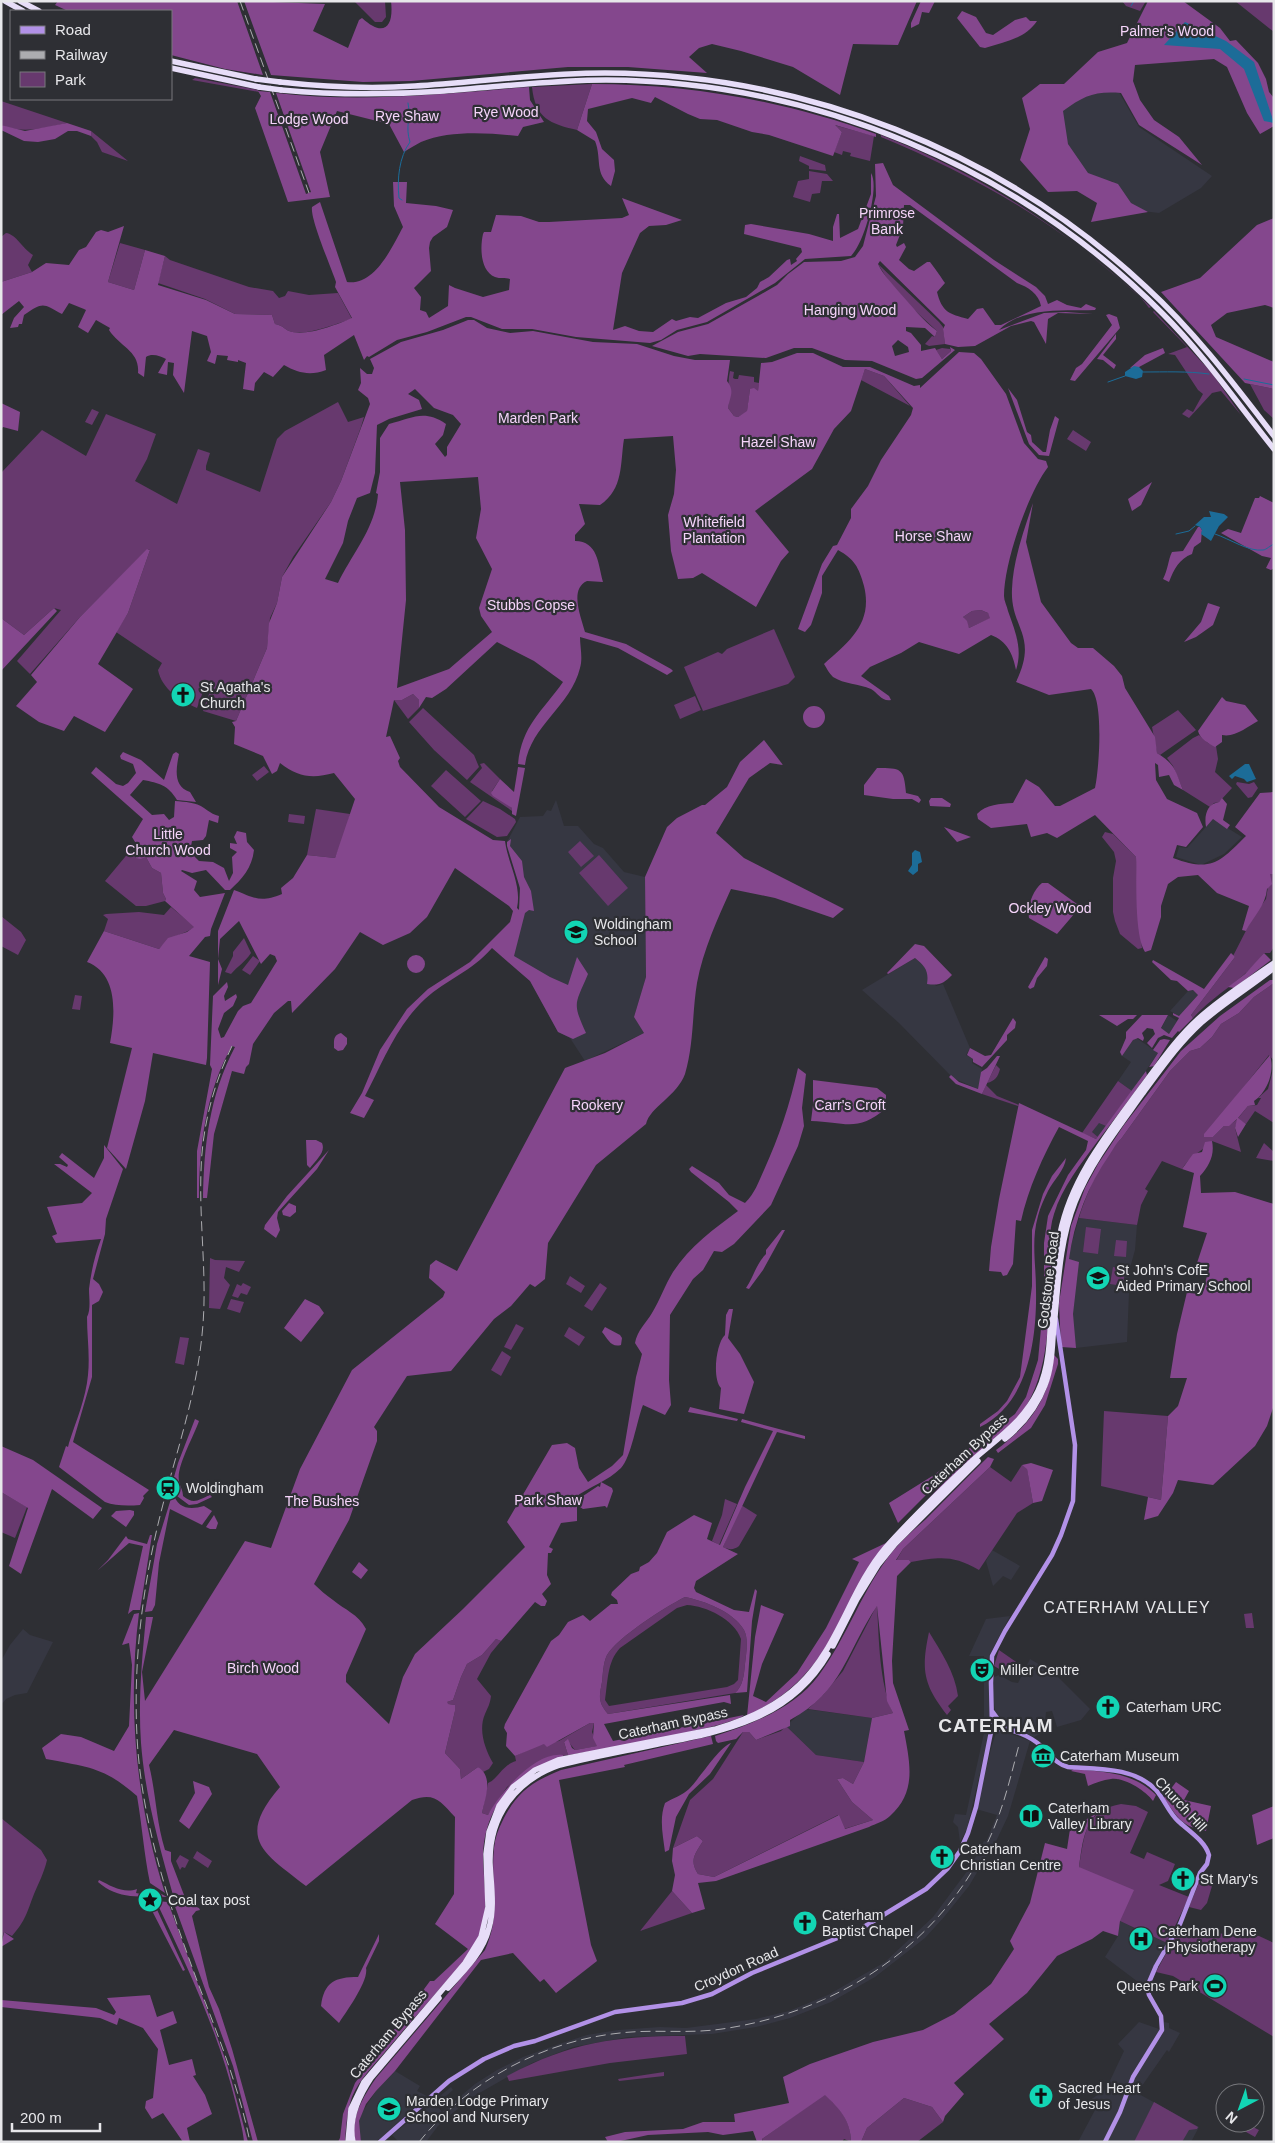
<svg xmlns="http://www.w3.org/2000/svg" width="1275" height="2143" viewBox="0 0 1275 2143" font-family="Helvetica,sans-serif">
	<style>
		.built { fill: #363742 }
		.green { fill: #67396e; fill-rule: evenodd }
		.forest { fill: #84478d; fill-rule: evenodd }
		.water { fill: #1c6c98 }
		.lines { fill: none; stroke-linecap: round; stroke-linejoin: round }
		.stream { stroke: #1c6c98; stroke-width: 1 }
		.secondary { stroke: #b291e7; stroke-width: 4.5 }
		.highway { stroke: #e7ddf8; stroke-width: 5.5 }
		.rail { stroke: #acacb0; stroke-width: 1; stroke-dasharray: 10 5; stroke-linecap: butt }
		.highway-bridge { stroke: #e7ddf8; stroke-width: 5.5 }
		.labels { text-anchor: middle; stroke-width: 4.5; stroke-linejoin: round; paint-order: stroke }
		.park-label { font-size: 14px; fill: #f6d5fb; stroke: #2e2f34 }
		.poi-label { font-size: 14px; fill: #e7e7ea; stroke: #2e2f34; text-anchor: start }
		.street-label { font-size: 14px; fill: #e7e7ea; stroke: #2e2f34 }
		.quarter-label { font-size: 16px; letter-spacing: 1px; fill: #e7e7ea; stroke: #2e2f34 }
		.district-label { font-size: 19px; font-weight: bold; letter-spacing: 1px; fill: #e7e7ea; stroke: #2e2f34 }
	</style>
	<rect width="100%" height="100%" fill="#2e2f34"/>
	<path class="built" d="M1112,80L1139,127L1212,176L1201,188L1159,213L1142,211L1127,205L1124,197L1112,181L1086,178L1071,151L1066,139L1057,105Z
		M556,800L564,826H578L594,844L603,848L624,872L645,877L646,977L634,1017L644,1033L585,1061L570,1038L558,1032L530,981L517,970L498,940L519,910L521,898L518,880L507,842L520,817L543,816L547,810L551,811Z
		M1213,819L1242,837L1224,854L1201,865L1176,857L1179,847L1187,848Z
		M915,958L925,967L936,986L943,984L970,1048L966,1055L973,1059L972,1063L982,1069L978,1089L953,1078L899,1023L862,990Z
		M1193,990L1198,995L1179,1016L1170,1011L1188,991Z
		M1168,1015L1177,1021L1169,1034L1161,1029Z
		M1135,1037L1158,1053L1132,1091L1118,1081L1131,1062L1122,1056Z
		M1099,1122L1106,1126L1098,1137L1092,1132Z
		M1079,1218L1137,1225L1135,1250L1130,1268L1127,1342L1076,1348L1068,1346L1064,1296L1070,1249Z
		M992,1550L1020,1566L1011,1580L1003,1576L993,1586L986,1561Z
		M1010,1616L989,1656L990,1729L967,1829L960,1842L958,1827L953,1822L955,1814L966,1815L984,1733V1656H969L986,1619Z
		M23,1629L30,1635L53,1642L27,1693L15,1695L6,1699L1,1705V1661L10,1645Z
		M1030,1659L1054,1673L1090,1709L1081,1720L1057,1727L1052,1711L1046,1712L1044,1732L1034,1737L1002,1722L995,1712L993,1694L994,1677L999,1675L1012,1682L1018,1683Z
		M805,1709L872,1718L864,1762L816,1755L786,1726Z
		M1000,1730L1030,1741L1008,1816L991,1852L986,1857L969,1886L944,1917L925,1938L875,1977L831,2002L790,2018L756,2027L712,2034L628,2037L573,2047L532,2063L469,2099L438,2126L426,2142H399L392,2135L451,2087L453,2090L436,2105L442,2112L475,2084L497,2070L523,2057L559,2044L587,2035L618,2030L660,2027L686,2028L756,2019L789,2011L828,1995L885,1962L933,1917L971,1866L984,1841L986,1842L997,1815L976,1809L992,1745L996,1733Z
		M1120,1921L1167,1943L1145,1985H1142L1105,1957L1118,1936Z
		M1139,2022L1159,2029L1164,2022L1169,2023V2028L1180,2033L1169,2052L1167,2050L1137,2093L1199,2127L1191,2142H1078L1095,2110L1087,2102L1105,2090L1113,2091L1114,2088L1107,2087L1124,2051L1118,2044Z
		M395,2071L420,2086L417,2091L427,2096L380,2139L373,2142H361L358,2125L361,2114L376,2091Z"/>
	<path class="green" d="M354,1H385L386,17L382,22H375Z
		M1122,1H1146L1140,11L1126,6Z
		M1235,1H1274V32Z
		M195,78L258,90L259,92L192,80Z
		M592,84L577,130C550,124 535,118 532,87Z
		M1,101L67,123C46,128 22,134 1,125Z
		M834,125L874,136L870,161L850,156L851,153L843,151L842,155L834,152L842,132Z
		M91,131L128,161L102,152L97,142L91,136Z
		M881,135C985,176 1069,232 1151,307L1149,308C1139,293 1121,281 1107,269C1039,212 963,171 881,137Z
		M800,156L825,165L826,171L809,169V166L799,161Z
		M809,171L827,174L833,181H822L820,193L812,194L810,202L793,197L798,181L809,179Z
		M6,233C16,234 23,249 33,255L28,265L32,272L1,282V237Z
		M120,243L145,250L134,290L108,282Z
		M165,256L170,260L249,287L273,291L279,298L285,296L288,291L309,295L338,293L352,319C335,324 305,337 289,331C284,329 284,326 275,324L272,315L235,314L205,299L158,283Z
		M878,264L939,322L943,327L945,344L929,346L925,344L932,336L935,337L937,331L909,305L888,280Z
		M1154,311L1212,373L1241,415L1221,391L1212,393L1189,418L1182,414L1187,409L1193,412L1203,394L1198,390L1175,355L1168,354L1187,347L1153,312Z
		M942,348L950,349L951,351L942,359L936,350Z
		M865,369L884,376L910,406L861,380Z
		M730,371L734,372L733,378L735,379H738L739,375L754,377V382L759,383L758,392L750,389L747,412L738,417L734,416L728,408C730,395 727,384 730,371Z
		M1250,384L1274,389V419L1264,410Z
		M338,402L348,422L364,417L361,427L341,481L331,502L293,557L282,577L277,603L270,618L267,648L236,721L203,711L213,683L207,681L197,708C179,700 162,689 158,670L162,663L116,632L128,613L150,550L148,549L80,617L30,674L17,661L61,610L54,608L24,635L1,618V473L42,430L86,456L106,414L156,434L147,459L135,481L177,504L198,449L210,453L206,466V470L260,492L277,439L285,431Z
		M92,409L99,412L92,425L85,422Z
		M1073,430L1091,442L1086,451L1067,439Z
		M981,610L988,613L991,618L969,628L963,617L972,611Z
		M774,629L795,677L788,684L703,711L684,667L718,652L722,654L727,649Z
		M413,694L419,700V708L408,719L394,700H402Z
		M695,696L701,710L680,719L674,705Z
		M423,708L474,755L479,767L467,780L434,750L409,722Z
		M1178,710L1196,730L1160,755L1157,753L1152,727Z
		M1199,735L1208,743L1216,746L1218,759L1215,772L1232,788L1219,802L1214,803L1210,807L1183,790L1173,766L1167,758L1193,738Z
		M484,763L500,779L492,791L512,808V811L470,782L482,768L480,764Z
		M264,766L269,772L257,781L252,775Z
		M446,770L481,801L465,817L431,786Z
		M1237,782L1249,784L1254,782L1258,788L1252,797L1248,798L1236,784Z
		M483,801L500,809L515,819L516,822L507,836L497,837L466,819Z
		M316,809L350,814L345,833L335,858L307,855Z
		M289,814L305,816L304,824L288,822Z
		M1105,832L1113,834L1136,857L1139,924L1142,948L1138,949L1120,934L1115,921L1113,912V878L1116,861L1114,852L1102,837Z
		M580,841L594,856L581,867L568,852Z
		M130,851L136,858L146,857L152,868L161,873L163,893L166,899L165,901L146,906H136L105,881Z
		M599,855L628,888L608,906L579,873Z
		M1270,874H1274V947L1270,953H1264C1243,981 1216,993 1193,1018L1191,1015L1235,957L1233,956L1253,917L1266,899Z
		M171,907L195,927C179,937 172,934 159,949L104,931L108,919L103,915L106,914L139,912L164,915Z
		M1,916L21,932L26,940L18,955L1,946Z
		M244,938L251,953C245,962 238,966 231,974L225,972L233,956V952Z
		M253,956L260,961L250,975L242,970Z
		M1274,983V1061L1269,1055L1204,1137H1213L1224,1126C1234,1126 1242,1113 1248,1106L1257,1105L1261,1098H1258L1268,1089L1274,1066V1123L1255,1111L1246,1124L1238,1119L1235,1128L1241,1152L1212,1141C1203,1150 1188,1158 1182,1169L1162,1161L1145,1189L1148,1191L1141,1205L1137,1225L1079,1218C1085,1197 1104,1152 1121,1139L1170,1071L1190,1051L1200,1048L1212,1037L1221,1024L1239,1013L1254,997Z
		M75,995L82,996L80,1010L72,1009Z
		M996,1065L1000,1069C998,1077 995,1081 987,1083Z
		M1118,1081L1132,1091L1106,1126L1099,1123L1092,1132L1098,1137L1096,1139L1082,1133Z
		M986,1085L997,1096L1019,1105L1018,1106L982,1094Z
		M1264,1143L1274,1152V1161L1256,1158Z
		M1086,1227L1101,1229L1098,1254L1083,1252Z
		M1116,1240L1127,1241L1126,1257L1114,1256Z
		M210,1258L215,1260L245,1261L239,1272L226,1267L224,1278L230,1285L220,1309L209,1308Z
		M1113,1267L1125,1269L1123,1286L1110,1284Z
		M570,1276L585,1286L581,1293L566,1284Z
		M243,1283L251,1287L247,1295L241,1293L238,1298L232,1296L237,1284L241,1286Z
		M600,1283L607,1288L592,1311L584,1306Z
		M231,1299L244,1302L240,1313L227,1309Z
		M516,1324L524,1328L511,1350L504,1347Z
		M569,1327L585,1337L579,1346L564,1336Z
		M180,1337L189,1338L184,1365L175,1363Z
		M502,1351L511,1357L501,1376L491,1370Z
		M1104,1411L1168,1416L1161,1500L1101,1486Z
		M1022,1465L1027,1468L1033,1503L1017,1513L979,1570C953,1555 940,1557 911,1562L909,1560L896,1561L903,1549L990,1467L1011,1482Z
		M1,1492L27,1507L15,1538L1,1532Z
		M725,1499L737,1504L719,1545L712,1541L722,1515Z
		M741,1505L757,1515L739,1546C734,1550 729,1550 723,1547Z
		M685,1597C704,1601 733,1611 744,1630C749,1640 746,1654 745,1664C744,1675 743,1686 735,1693L608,1714C598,1702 599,1697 602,1682C603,1674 603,1663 607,1655C618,1637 665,1607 685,1597ZM687,1605C706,1606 734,1619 741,1639L738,1680L734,1684L727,1687L609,1706L605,1700C608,1681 607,1662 620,1648L677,1608Z
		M877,1605C879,1638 879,1683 893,1713L872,1718L808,1709L823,1695L843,1671Z
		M1252,1613L1254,1628H1246L1244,1614Z
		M929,1632C941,1652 955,1672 958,1696L948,1706L951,1710L947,1715C923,1684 921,1670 929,1632Z
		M496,1639L501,1641L491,1653L477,1679L491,1696C490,1704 488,1707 485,1714C478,1730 485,1749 493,1763L489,1769L483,1772L478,1767L461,1779L460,1769L445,1753L455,1711V1705L447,1704V1702L453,1700L461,1677L467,1664L482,1655Z
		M999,1650L1022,1666L1017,1676L1013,1677L994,1666Z
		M590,1723H594L592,1732L598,1746L575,1750L567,1740L564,1742L568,1755L542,1760L507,1787L488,1815L482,1813L488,1783C498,1779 501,1766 516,1761L515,1756L538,1745L559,1741Z
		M786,1726L816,1755L864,1762L853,1784L843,1778L837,1779L852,1802L873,1820L844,1829L838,1815L714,1877L698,1874C689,1860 695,1854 703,1841L697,1836L673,1848L690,1800L713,1779L743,1732H749L756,1740L781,1731Z
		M1121,1804L1136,1806L1148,1812L1130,1853L1144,1859L1147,1852L1175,1864L1168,1881L1159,1885L1189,1897L1167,1943L1120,1921L1079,1867C1085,1834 1084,1811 1121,1804Z
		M1,1818L41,1850L47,1860C44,1873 39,1882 34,1894C27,1912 26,1920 12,1936L4,1932L1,1939Z
		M197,1851L212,1861L208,1868L193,1858Z
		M180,1855L189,1860L185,1868L182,1867L180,1870L176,1861Z
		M1200,1880L1212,1886L1207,1903L1201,1910L1189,1907Z
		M672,1891L692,1913L640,1931Z
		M1181,1926L1197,1932L1259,1936L1274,1943V2037L1183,1982L1173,1976L1156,1972Z
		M685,2036L687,2054L610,2063L509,2081L507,2076C571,2042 615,2036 685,2036Z
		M664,2072V2076L619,2081L618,2079Z
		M825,2094C839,2108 851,2120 851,2142L844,2139L842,2142H763L762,2139Z
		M904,2098L932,2107L943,2122L917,2142H861L867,2128Z
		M1154,2102L1198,2127L1197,2129L1189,2130L1182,2142H1134Z
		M1230,2123H1245L1259,2130L1255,2137Z"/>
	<path class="forest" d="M58,1H237L263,75L225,69L171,55V11H68L55,5Z
		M244,1L325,4L313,31L348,48L359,20L362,18C384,38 394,27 391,1H917L898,45L853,44L840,95L793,67L741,51L712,44L699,48L689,57L707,73L628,67H568L411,81L363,82L271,75Z
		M921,1H935L929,13L922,12L919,24L911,28V23Z
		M1148,1H1183L1220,28L1230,41L1236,40L1258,63L1266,79L1269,92L1274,98V126L1260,134L1247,113L1227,67L1214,59L1135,65L1133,81L1140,100L1154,120L1179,137L1202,165L1139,125L1121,93C1094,91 1084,96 1063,111L1068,144L1088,173L1118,184L1131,203L1148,212L1091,222L1097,203L1077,191L1048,192L1020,160L1030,129L1022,98L1040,84H1064L1098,52L1127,43Z
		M962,11L976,17L986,33L993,35L1015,20L1026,17L1030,21H1037C1025,39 1004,42 985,48L980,47L957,18Z
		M592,84C690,84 784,101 876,134V137L835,125L842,132L833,156L769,135L752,132L717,120L700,119L688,114L655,97L651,103L632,98L588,109L587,121L596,132L602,149L614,160L615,171L611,186C594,174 602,158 595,141L577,130Z
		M529,87L530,100L544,122L523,127L518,136C488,133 450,130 421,142C415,145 409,149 404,152L389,124L337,111L320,152L330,197L288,202L255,108L261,96L258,91L270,92L306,194L311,192L276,93C361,103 444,94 529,87Z
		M67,123L91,131V136L77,131H68L55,139L38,142L24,141L1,130V125L25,131Z
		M883,163L893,185L994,260L1036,287L1045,296L1048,304L1057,300L1067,305L1081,308L1086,304L1096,308L1095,310C1064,311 1023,306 999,330L1044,313L1066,312L1093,314L1058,313L1048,319L1046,344L1034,322L1031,321L1011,326L975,346L958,347L945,344L943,329L945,325L880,261L878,264C883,275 892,283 899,292C912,306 922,320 937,331L935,337L925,328L906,327V331L911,333L921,345V351L935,348L942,359L951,351L950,347L955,350L922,378L916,379L872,361L845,360L812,348H794L766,358L700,354L688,356L652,346L678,332L708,324L758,296L777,285L788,274L804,262L841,261L855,257L863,246L876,196L875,164ZM904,205H910L1017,283C1028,287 1039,294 1041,306L1001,325H995L983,308L977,309L968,319C949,314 942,312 937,292L945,283C943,280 934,267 930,262H927L914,271L909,269L899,260L906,247L904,243L897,247L896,245L903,227ZM898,340L908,347L909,352L895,356L892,346Z
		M871,173C880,187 864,244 851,256L805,259L775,283L707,322L677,330L661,340L650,343L576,337L532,329H502L471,317H466L427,332L397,340L369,357L367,356L364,360L354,335L324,355L326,370C310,376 298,373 284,365L273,377L264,372L255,383L254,391L243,389L246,363L238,360V362L227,360L228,356L217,355L215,364L207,361L211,352L207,336L192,331L184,393L173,375L174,363L168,362L167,375L158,373L166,359C160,356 152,353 146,357L144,377L138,373C140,351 120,347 109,330L110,328L96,320L88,333L78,327L86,310L84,309L69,303L62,314C43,304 44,301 24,315L22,324H19L18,327L10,328L14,318L24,307L19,301L1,315V282L32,272L46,263L69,265L79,250L86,247L96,232L101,230L108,232L124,226L108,282L134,290L145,250L165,256L158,285L206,300L235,314L272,315L275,324C284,326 284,329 289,331C305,337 336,325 352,318L335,287L336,282C331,267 310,219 312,207L320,202L347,282C375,286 392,247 403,227L394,206L393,182H407L406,203L436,206L453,210L447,227L433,237L430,242L429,248L431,271L414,288L421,297L420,310L426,312L429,318L448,306L449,285L455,288L483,297L509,290L510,279C505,277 500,279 495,277C480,271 480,247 483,234L484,232H491L496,215L521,216L539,222H549L622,218L629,215L622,198L682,220L666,225L649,226L640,233L622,273L613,330L625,326L639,331L653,332L672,319L676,321L690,317L698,318L726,303L746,297L757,288L760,282L769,277L787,260L790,259L791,265L797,261L796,259L802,252L801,248L744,234L745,225L751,224L809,234L833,241V227L837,214H839L840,238L858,229L871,194Z
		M1274,218V308L1265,305L1227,313L1211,325L1216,337L1274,362V389L1245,383L1161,292L1200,278L1257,225Z
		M1109,314L1117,317L1120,328L1075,381L1070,380L1076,368L1082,364L1112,325L1106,315Z
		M468,320H474L487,328L510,333L533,331L593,342L637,344L674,356L695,360H730L727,381C735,391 730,396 728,408L734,416L738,417L747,411L750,389L754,388L758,391L761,363L772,362L797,353H813L843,367H870L914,386L920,385V388L959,352L974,353L981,359L1006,394L1024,443L1038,459L1046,461L1048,467C1028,493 1004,563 1004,596C1004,601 1007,606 1008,611C1015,631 1023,649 1016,670C1013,654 1007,641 991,635L959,654L919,642L901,653L870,667L861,676L889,696L891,700C882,702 878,693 871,689C859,684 844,684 833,677C829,673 827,669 824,664C850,641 873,623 864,586C859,567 854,559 838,550L822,576V593L811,625L805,632L798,629L822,564L833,546L837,545L851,518V509L868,486L881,460L911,415L913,408L884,376L865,369L851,411L834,429L812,469L755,511L789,552L781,561L756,607L702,573L693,578L678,579L671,551L668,515L674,494L676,470L673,436L624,439C620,463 624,489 600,505L579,504L585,524L575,535V541C598,541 598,564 603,582L587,581C569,589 581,617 585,632L626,644L671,669L673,671L667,675L618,648L580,637C580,647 583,658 580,668C571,706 530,726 525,765L518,764C522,725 542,712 563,682L534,661L497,642L446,689L432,698L426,697L419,708V700L413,694L402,700H394L386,737L390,736L400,758L398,761L400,767L439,807L493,840L505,841C508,864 522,885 517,908L519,910L520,888L507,846V842L511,839L510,846L522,861L524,877L531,891L534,911L529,910L525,913L514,956L550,977L568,985L577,957L588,974C575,1005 572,1002 586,1033L573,1039L558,1032L530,981L492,948C471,972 447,979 425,999C396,1026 383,1062 365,1096L374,1100L364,1118L350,1113L362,1093L380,1050L407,1009L428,989L470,962L510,922L513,911L509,906L455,868L427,917L410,933L383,945L360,932L335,969L292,1013L291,1001H288L274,1013L253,1044L249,1064L246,1067L244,1074L232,1071L214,1134L207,1198H203C204,1146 209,1096 235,1047L232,1046C206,1091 199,1146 199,1198H197V1151L212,1069L210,1065L213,996L227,982L228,987L224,996L225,1001L236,994L237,997L233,1006L224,1013L218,1029L221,1038L224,1037L238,1011L243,1006L251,1003L277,961L275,956L270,954L261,964L239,921L220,939L218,959L222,969L218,985V931L234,890C255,898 260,903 282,894L281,888L293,878L307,855L335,858L355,799L334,773C312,779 298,777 280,763L277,771L272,774L263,756L234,744L235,727L232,722L236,721L267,648L269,623L277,603L282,577L331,502L341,481L370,404L368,398L358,390L361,383L360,368L367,374H372L374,368L370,359L401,342L443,330ZM415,389L434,408L453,415L461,424L447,447V455L445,457L435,444L443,435L446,424C424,409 413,418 389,424L380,438V472L376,493L378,494C375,529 353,552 338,583L325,579L343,543L348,521L357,498L370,493L375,473L377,425L389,419L422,409L419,400L408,394ZM478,477L481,509L476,538L492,569L479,608L481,616L492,632L449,669L397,688L406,600L405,530L400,482ZM981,610L988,613L990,618L969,628L967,621L963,617L972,611Z
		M1116,334V339L1103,355L1116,365L1114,369L1103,360L1097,359Z
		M1163,348L1165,353L1139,367L1130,368L1145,355Z
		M1008,388L1017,400L1027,432L1031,435L1032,442L1043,452H1046L1050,430L1055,416L1059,419L1049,456L1039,455L1029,444Z
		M1,403L20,412L18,431L3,427L1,429Z
		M1152,482L1141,505L1132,511L1128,499Z
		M1260,496L1274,503V568L1271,570L1266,568L1271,558L1262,556L1221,533L1228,529L1241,533L1255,498H1259Z
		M1033,503L1026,542L1041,602L1071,643L1078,648H1093L1114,666L1122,676L1125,688L1155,737L1157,753C1176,765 1175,770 1183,790L1174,785L1169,775L1159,777L1158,765L1155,763L1156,780L1167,799L1197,813L1203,827L1186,847L1177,845L1173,858C1211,872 1219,863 1246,836L1235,827L1260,793L1274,792V874H1270L1272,884L1267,889C1266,905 1253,917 1246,931L1242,930L1249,906L1217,893L1198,875L1178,877L1168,884L1161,906V917L1151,950L1145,952C1134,935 1137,879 1136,857L1095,815L1057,838L1047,833L1031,837L1027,824L991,828L978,819L977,814C986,804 1000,804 1013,803L1026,779L1039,787L1055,806H1060L1095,788C1099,770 1104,701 1091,689L1049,695L1016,682C1039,634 1010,629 1012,589C1013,560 1024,530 1033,503Z
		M1198,527H1200L1202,530L1201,542L1194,547L1192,554C1179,559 1174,569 1169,582L1163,579C1168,570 1168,560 1172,552L1183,551Z
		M147,549L150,550L128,613L98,664L133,689L105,732L74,716L64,731L39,722L16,706L37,682L31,675L80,617Z
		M1208,603L1220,607L1213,625L1196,637L1184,642L1201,622Z
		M54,608L57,611L1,671V618L24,635Z
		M1222,697L1226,701L1245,705L1258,721C1248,726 1235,738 1222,735V742L1215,747C1208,743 1200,739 1198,731Z
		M803 717a11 11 0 1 1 22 0a11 11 0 1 1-22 0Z
		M764,740L783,765L770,763L749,778L716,833L744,858L844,909L833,918L775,898L731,889C718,918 703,950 697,983C692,1013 694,1044 685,1074C677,1096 650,1107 646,1124L596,1165L548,1243L545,1279L535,1287L530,1284L511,1306L494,1319L451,1371L407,1376L374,1427L377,1431V1441L349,1520L314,1584C320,1590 326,1595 333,1600C345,1610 358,1614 366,1629L346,1675V1682L389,1724L403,1677L415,1654L463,1609L525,1547L507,1522L552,1445L567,1443L575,1448L579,1468L588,1482L612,1466L623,1455L636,1377L642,1354L635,1343C637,1331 646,1323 652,1313C660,1300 665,1285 673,1272C690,1246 714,1229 738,1211L729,1202L691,1172L689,1169L692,1166L719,1183L729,1195L745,1203C755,1193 758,1183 764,1170C779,1137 790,1104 798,1068L806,1074L802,1108L804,1126L798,1146L771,1205L734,1244L722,1252L714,1251L703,1270L693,1279L670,1315L669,1380L671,1405L665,1415L643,1405C637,1420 631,1458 621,1468C608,1481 589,1487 574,1498L577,1507V1521L561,1523L549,1547L553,1549L551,1553H548L547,1575L551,1584L542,1594L547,1601L545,1606H541L535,1602L501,1641L496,1639L482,1655L467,1664L461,1677L453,1700L447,1702L448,1704L455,1705V1711L445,1753L460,1769L461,1779L478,1767C494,1777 485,1798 482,1813L488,1815C500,1793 535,1751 563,1755V1757C515,1772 483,1807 483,1859C484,1887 490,1915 477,1941C465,1963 446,1981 430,2000C415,2017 400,2034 385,2052C373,2066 359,2080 352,2097C347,2111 346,2127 345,2142H338L340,2138L343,2114L355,2083L430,1981H434L468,1949L435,1924L454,1894L455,1817C440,1801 435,1792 412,1800L306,1886C264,1853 235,1839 280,1787L257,1754L174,1730L149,1765C156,1793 156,1821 165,1850L171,1852V1861L184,1895H173C159,1845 145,1795 141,1743C138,1701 142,1658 146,1617H153L142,1672L145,1701L245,1541L271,1548L300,1469L352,1370L443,1297L445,1292L429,1278L430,1265L436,1260L457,1271L565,1068L605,1053L644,1033L634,1017L646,977L645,877L667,827L677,818L702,805H705L727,787L740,762Z
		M123,752L141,760L164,780L173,754L176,752L179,754C176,769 173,787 190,792L196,802L177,800C168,785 159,783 143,780L130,795L152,815L164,814L169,820L174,817L175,801C185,802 196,802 204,808C210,812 212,814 219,816L218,823L209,820L206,836L203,840L192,841L190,852L199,861L213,862L224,868L229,881L233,873L232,857L237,852L230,848V843L237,844L234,837L237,831L246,833L247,842L254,850C252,868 242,879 230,890H225L206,870L192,873L182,870L181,871L197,881L194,890L200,897L225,893L211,929L210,936L205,937L189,956L210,962L207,1058L206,1065L153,1053L145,1101L126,1169L107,1148L132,1048L110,1043C115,1016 119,974 87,962L104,931L159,949L168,938L187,932L194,927L165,901L166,899L163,893L161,873L152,868L146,857L140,859L136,858L134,854L138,856L147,853V850H140L132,837L143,819L91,773L96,767L116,784L123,786L128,783L136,773L133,764L121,759L120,756Z
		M518,767L525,768L516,816L512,814V808L493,796L491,793L500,779L514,792Z
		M877,768C901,768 904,768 906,793L918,796L921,800L919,803L912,799H893L864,795V785Z
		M931,798H942L951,804L950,807L930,806L929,801Z
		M1222,798L1227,804L1223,820L1230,825L1227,829L1213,819L1206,827C1204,815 1207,804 1219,802Z
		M944,827L971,837L957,842Z
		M1042,883H1048L1077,904L1075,913L1057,934L1029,918C1027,906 1033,890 1042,883Z
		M915,944L924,946L952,975C944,983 940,986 927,984C929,971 925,966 915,958L888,974L887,973Z
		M1231,953L1235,957L1191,1015L1193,1018L1179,1032L1178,1031L1172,1038L1164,1035L1158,1038L1152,1048L1147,1043L1155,1034L1153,1029L1147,1028L1142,1033L1144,1038L1143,1041L1138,1038L1133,1040L1122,1056L1120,1052L1126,1038V1032L1142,1015H1168L1161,1028L1169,1034L1179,1018L1173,1015V1013L1179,1016L1198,995L1193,990L1188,991L1177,981L1171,980L1152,962L1153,960L1204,989Z
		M1264,953L1271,960L1234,988L1228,987L1245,974Z
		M407 964a9 9 0 1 1 18 0a9 9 0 1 1-18 0Z
		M1045,957L1048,959L1047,966L1037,978L1034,987L1030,989L1028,987Z
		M1270,980H1274V983L1254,997L1239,1013L1221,1024L1212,1037L1200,1048L1190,1051L1170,1071L1121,1139C1116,1143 1114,1148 1110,1154C1088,1185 1074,1222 1069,1259L1079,1262L1073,1314L1076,1348L1061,1347L1059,1303L1071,1226L1085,1188L1098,1164L1124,1125L1181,1051L1220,1016Z
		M1099,1015H1137L1133,1019H1128L1117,1026Z
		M1013,1018L1016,1022L1015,1028L1007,1035V1040L982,1067L973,1062V1059L967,1055L970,1048L985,1056L991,1055Z
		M341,1033L347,1038V1044L343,1050L338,1051L334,1048C334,1041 333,1035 341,1033Z
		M1164,1039L1170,1040L1154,1066L1149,1067L1158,1053L1153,1050L1160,1040Z
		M1270,1055C1275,1071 1268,1091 1254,1101L1255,1105L1248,1106L1238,1118L1246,1124L1238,1137L1235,1128L1237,1119L1229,1126H1224L1213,1137H1204V1134Z
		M997,1056H1000L982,1094L956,1084L949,1077L951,1075L959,1082L978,1089L981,1072L987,1068Z
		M1146,1071L1147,1075C1131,1097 1114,1120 1097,1142C1081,1164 1062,1187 1054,1214C1047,1235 1052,1256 1051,1278C1048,1325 1049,1382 1016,1420C1002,1436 981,1450 964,1465L959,1463L956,1465L898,1523L889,1503L934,1475L1015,1414L1026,1397L1038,1360L1044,1297V1243L1048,1216L1068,1175L1086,1150L1088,1141L1059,1127C1043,1156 1028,1189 1021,1221L1016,1220L1013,1264L1007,1275L1003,1276L1001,1272L989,1271L991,1247L999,1199L1019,1103L1096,1139Z
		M813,1080L877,1088L886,1095V1108C858,1133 845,1122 811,1121L813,1105Z
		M306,1140H316L322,1143C326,1152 316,1160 310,1168L307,1165Z
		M1212,1141C1215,1155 1209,1166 1200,1176L1201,1193L1235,1192L1274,1204V1405L1267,1426L1255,1446L1213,1485L1178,1480L1173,1493L1158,1516L1144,1520L1148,1497L1161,1500L1168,1416L1178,1406L1187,1378H1170L1177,1334L1187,1292L1202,1295L1207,1276L1193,1275L1207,1233L1183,1227L1194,1173L1182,1169L1193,1154L1202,1152L1205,1142Z
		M104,1145L123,1169L106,1219L105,1234L93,1279L99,1284L103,1292L99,1301L92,1305V1377L73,1442L149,1490L143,1496L144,1498L140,1505C128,1506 115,1506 105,1502L59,1467L66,1446L68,1447L69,1443C76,1421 86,1398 88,1375C90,1354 87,1337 87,1317C91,1309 89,1298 89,1289C91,1272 95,1255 101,1239L56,1243L52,1236L57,1234L47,1207L82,1203L92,1193L54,1164H60L67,1167L68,1165L59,1157L62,1153L94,1178L104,1158Z
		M329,1150L317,1169L278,1212L277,1218L280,1230L276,1238L264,1229L265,1225L287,1196Z
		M1066,1158C1065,1170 1053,1181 1048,1191C1044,1199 1040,1208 1038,1216C1031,1241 1036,1264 1036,1289C1037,1338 1029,1403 980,1427V1424L998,1411L1007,1401L1020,1377L1032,1286V1230L1043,1194L1052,1176Z
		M289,1203L296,1206V1212L290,1217L283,1215L282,1211Z
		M782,1230H785L763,1270L749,1289L746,1288C754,1276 756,1264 766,1254V1250Z
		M305,1299L319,1306L324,1313L301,1342L284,1328Z
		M729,1309H733L728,1338L740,1354L754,1382L744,1414L719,1409L721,1388C712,1379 716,1343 725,1335L726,1315Z
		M605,1327L620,1335L622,1338L621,1345C611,1348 608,1339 602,1332Z
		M1054,1355L1058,1359V1364L1045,1405L1031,1428L998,1453L996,1450C1031,1424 1049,1399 1054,1355Z
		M690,1407L738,1419L737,1421L688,1412Z
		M195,1419L199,1421C194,1436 176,1467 179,1481C180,1487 183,1490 183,1496C194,1505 198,1500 210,1495L212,1497L197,1504L189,1505L177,1496L176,1488L172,1484L178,1463Z
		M742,1419L805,1436V1439L777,1432L723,1547L738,1554L696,1581L694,1588L696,1592L734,1610L749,1612L755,1589L757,1591L752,1621L747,1692L735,1693C743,1686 744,1675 745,1664C746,1654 749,1640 744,1630C733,1611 704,1601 685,1597C665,1607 618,1637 607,1655C603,1663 603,1674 602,1682C599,1697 598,1702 608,1714L730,1695L731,1704L724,1702L604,1724L613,1741L744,1715C735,1726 592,1752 568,1755L564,1742L568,1739L572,1748L575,1750L597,1746L593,1738L594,1723H590L547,1747L544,1744L515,1756L506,1746L507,1733L504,1728L505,1724L551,1641L559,1635L568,1622L583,1615L590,1621L611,1604H618L617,1600L611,1595L612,1592L631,1574L639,1571L640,1567L649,1562L657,1553L667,1532L694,1515L712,1523L707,1539L720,1545L745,1487L773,1431L741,1422Z
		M1,1446L33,1460L102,1508L93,1519L52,1489L21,1574L9,1566L28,1508L1,1492Z
		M988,1457L994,1459L990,1467L903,1549L896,1560H909L911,1562L897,1576L892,1661L893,1683L909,1730L904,1731C910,1763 917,1792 890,1816C885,1821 875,1824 869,1827L716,1881L698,1883L705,1909L692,1913L672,1891L675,1875L672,1861L673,1848L697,1836L703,1841C695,1854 689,1860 698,1874L714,1877L839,1815L845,1829L873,1820L852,1802L837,1779L843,1778L853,1784L864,1762L872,1718L893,1713L887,1701L877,1606C847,1650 843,1692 790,1720V1726L756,1740L749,1732H743L736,1739L718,1743L716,1741L715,1736C751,1725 796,1707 819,1675C848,1636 862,1589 893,1551C903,1539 915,1529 926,1519C947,1498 967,1477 988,1457Z
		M1031,1463L1053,1470L1042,1501L1033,1503L1027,1469L1022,1465Z
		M958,1468L962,1469L897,1533L820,1656C797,1686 781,1699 747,1716L755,1637L761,1605L784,1614L762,1664L753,1696L766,1702L797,1673L826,1628L859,1562L852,1559L886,1543Z
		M601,1482L612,1488L613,1491L607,1508L605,1506L583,1509L580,1507L583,1496L598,1486L600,1487Z
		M173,1492C177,1509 190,1510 204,1506L212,1511L202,1525L170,1509L159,1563L155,1605L152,1611L145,1612L157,1544Z
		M130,1510L134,1511V1515L126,1527L111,1516L116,1511Z
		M214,1515L218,1523L216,1529H210L206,1527Z
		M150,1535H152L140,1610H133L128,1614L143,1546L129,1543L97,1571L108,1560L126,1536L128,1539L147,1544Z
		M359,1562L368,1570L361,1579L352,1572Z
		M139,1613C127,1706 136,1803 165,1893L150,1883C144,1854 142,1825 137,1796C104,1767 88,1767 46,1759L42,1748L61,1734L81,1737L114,1751L129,1726L132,1665L129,1643L122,1645L134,1614Z
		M711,1736L713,1744L624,1765L625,1767L559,1780L591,1945L597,1961L556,1993L544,1979L540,1982L513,1953L481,1960L395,2071L376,2091L366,2104L359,2121L361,2142H355C350,2118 363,2097 376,2078L485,1950C502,1912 490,1886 494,1848C495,1838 498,1830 502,1822C516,1793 531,1782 561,1770Z
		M731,1743L710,1774L689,1794L676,1817L669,1850L665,1852C663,1835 659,1819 665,1803C673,1798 683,1795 689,1789C700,1778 719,1747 731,1743Z
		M1074,1769C1104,1772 1133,1772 1156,1795L1153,1801C1146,1791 1124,1777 1111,1779C1103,1780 1095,1783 1088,1786L1085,1774L1071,1771Z
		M193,1781L209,1787L212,1794L189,1829L179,1821L195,1793Z
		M1176,1782L1189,1791L1184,1800L1211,1806L1206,1831C1182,1827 1177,1817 1164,1798Z
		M1274,1806V1838L1257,1845L1252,1815Z
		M1097,1813C1083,1828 1082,1847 1079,1867L1134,1890L1120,1921L1118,1936L1103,1931L1092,1939L1057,1956L1027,1993L989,2024L1004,2039L954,2083L964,2094L945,2116L943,2122L932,2107L904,2098L867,2128L861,2142H851C851,2121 839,2108 825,2095L762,2139V2142H757L753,2131L723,2135L708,2132L648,2135L616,2142H608L605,2137L625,2132L683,2129L703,2122H735L734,2114L789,2103L783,2077L810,2064L873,2042L923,2030L954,2014L991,1984L1014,1949L1010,1941L1030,1903L1045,1843L1067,1849L1070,1829Z
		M99,1880C111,1886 124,1894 137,1889L136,1893L150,1896L154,1890L167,1897C141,1896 118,1900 98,1882Z
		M147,1901H153L185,1970L183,1971Z
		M156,1901L168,1902L227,2064L248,2142H244C243,2129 239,2117 236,2104C219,2033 187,1966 156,1901Z
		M173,1901L184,1902L199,1908L200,1910L196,1911L192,1916L209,1987L219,2009L232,2049L258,2142H253L233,2066Z
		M4,1932L14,1939L1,1947Z
		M379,1934V1941L366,1968C369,1981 346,2012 339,2023L321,2006C324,1982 335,1977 358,1977Z
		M150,1995L157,2017L173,2011L177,2023L160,2030L169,2065L192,2059L196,2075L193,2076L205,2095L212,2114L187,2128L190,2142H183L163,2113L152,2119L145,2108L146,2101L153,2098L158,2049L143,2028L119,2018L117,2025L100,2018L1,2007V2000L96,2008L114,2015L116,2012L107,1998Z"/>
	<path class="water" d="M1185,22L1226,41L1254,62L1274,123L1264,121L1244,69L1220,49L1164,45Z
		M1134,366L1139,367L1143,371L1142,377L1136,379L1125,376V372Z
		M1209,511L1224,514L1228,517L1219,526L1211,541L1201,534L1202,530L1200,527L1195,525L1204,517H1211Z
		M1245,764H1249L1256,779L1247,782L1244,779L1235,776L1232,779L1229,776Z
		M915,850L920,852L922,862L918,864V871L913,875L908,871L912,865V853Z"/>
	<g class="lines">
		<path class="stream" d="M1131,6L1134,1
			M402,200L399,198C397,179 399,157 410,142C405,127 411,117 408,103
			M1143,372C1165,372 1187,371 1209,374
			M1244,379L1274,385
			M1108,382L1125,376
			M1176,534L1189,531L1195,526
			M1215,534C1230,539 1249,552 1263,550C1266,550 1271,545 1274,544"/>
		<path class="secondary" d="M992,1711L1000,1722L1014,1730
			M998,1729C1013,1729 1030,1736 1041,1746C1051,1755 1056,1764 1068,1767C1098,1769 1134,1767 1156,1790C1164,1799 1169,1813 1178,1821C1189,1831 1205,1841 1209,1855L1207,1864L1200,1873L1180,1924L1156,1966L1147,1987L1149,1995L1161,2016L1162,2030L1133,2077L1120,2112L1105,2142
			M380,2142L449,2081L484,2059L514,2046L535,2041L615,2012L682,2003L712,1994L752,1973L862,1928L926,1889L948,1868L960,1851L968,1833L976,1807L992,1727L991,1683L992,1656L1005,1631L1052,1555L1061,1535L1073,1501L1075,1445L1056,1319"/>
		<path class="highway" d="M5,1L23,11
			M20,1L39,11
			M171,61L256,79
			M171,68L259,87
			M280,82C325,87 370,89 415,86C478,82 541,73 605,73C804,74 1001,151 1146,287C1195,332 1234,384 1274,436
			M281,90C335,95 389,95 444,91C498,87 552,80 606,80C813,81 1018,167 1163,314C1205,356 1237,403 1274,449
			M1005,1439C1023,1424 1037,1407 1045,1385C1051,1370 1052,1353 1053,1337C1058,1292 1058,1245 1075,1202C1091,1162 1118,1128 1143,1093C1161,1069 1178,1044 1201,1023C1224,1003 1250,987 1274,968
			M833,1646L857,1599L878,1565L895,1544L978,1461
			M448,1988C465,1970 483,1952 489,1928C495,1907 491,1885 490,1863C489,1816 516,1780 560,1765C592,1757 625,1751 658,1744C725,1731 790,1719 828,1654
			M348,2142L351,2109L364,2082L465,1963L481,1937L488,1907L486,1854L489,1832L499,1806L513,1787L535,1770L558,1760L716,1729C747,1720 776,1707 799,1685C839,1647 850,1589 886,1547C913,1517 944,1487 974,1459C998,1438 1023,1422 1038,1391C1050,1366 1050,1335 1051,1308C1053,1283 1055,1259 1060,1234C1071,1178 1108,1133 1141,1088C1159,1064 1176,1039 1198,1019C1221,998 1248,981 1274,963
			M353,2142C348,2120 359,2096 371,2078L439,1998"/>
		<path class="rail" d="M240,1L309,193
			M232,1046C213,1085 202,1128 201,1171C199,1226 208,1280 202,1335C196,1397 175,1456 160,1516C141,1593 132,1673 138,1752C145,1833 171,1911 199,1986C219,2038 239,2088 250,2142
			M419,2142C468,2081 543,2041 620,2033C654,2029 688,2034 722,2029C838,2012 943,1944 991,1835C1004,1806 1011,1775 1019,1745"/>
		<path class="highway-bridge" d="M256,79L280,82
			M259,87L281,90"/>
	</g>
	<defs>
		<symbol id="church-disc" viewBox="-11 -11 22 22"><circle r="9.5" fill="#12d5b4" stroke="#2e2f34"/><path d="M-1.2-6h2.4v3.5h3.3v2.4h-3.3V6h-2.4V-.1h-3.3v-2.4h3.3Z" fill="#111"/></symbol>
		<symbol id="school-disc" viewBox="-11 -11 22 22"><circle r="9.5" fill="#12d5b4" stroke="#2e2f34"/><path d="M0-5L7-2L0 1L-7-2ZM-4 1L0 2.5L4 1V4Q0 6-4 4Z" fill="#111"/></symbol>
		<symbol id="station-disc" viewBox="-11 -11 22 22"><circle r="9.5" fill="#12d5b4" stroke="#2e2f34"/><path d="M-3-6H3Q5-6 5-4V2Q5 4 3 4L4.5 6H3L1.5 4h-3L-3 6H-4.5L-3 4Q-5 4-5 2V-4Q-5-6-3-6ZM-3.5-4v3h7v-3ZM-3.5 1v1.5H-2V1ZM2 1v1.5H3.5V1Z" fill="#111"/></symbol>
		<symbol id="theatre-disc" viewBox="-11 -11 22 22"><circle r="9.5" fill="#12d5b4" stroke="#2e2f34"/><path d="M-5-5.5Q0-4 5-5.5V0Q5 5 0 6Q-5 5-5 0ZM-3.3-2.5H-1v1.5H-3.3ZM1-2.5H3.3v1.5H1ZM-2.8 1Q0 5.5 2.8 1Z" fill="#111"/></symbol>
		<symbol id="museum-disc" viewBox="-11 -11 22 22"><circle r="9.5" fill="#12d5b4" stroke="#2e2f34"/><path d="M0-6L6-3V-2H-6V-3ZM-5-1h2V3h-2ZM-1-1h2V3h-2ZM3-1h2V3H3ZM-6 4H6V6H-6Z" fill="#111"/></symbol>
		<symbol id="library-disc" viewBox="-11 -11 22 22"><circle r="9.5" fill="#12d5b4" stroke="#2e2f34"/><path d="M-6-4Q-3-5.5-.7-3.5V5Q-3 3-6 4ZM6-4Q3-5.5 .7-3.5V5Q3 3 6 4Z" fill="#111"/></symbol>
		<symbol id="sight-disc" viewBox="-11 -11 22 22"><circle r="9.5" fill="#12d5b4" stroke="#2e2f34"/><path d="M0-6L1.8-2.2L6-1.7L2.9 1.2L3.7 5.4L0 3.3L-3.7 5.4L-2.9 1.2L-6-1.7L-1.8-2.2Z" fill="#111"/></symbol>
		<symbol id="hospital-disc" viewBox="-11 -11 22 22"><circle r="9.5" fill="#12d5b4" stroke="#2e2f34"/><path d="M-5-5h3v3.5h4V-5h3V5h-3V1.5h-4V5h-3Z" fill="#111"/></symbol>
		<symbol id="stadium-disc" viewBox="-11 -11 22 22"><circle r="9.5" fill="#12d5b4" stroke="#2e2f34"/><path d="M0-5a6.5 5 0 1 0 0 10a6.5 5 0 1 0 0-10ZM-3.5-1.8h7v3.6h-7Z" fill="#111"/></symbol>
	</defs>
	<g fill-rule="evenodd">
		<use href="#church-disc" x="169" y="681" width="28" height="28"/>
		<use href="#school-disc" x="562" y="918" width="28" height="28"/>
		<use href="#school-disc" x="1084" y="1264" width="28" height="28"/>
		<use href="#station-disc" x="154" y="1474" width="28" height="28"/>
		<use href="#theatre-disc" x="968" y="1656" width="28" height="28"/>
		<use href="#church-disc" x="1094" y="1693" width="28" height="28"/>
		<use href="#museum-disc" x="1029" y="1742" width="28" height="28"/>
		<use href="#library-disc" x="1017" y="1802" width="28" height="28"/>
		<use href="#church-disc" x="928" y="1843" width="28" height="28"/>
		<use href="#church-disc" x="1169" y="1865" width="28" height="28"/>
		<use href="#sight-disc" x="136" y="1886" width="28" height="28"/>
		<use href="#church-disc" x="791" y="1909" width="28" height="28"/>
		<use href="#hospital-disc" x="1127" y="1925" width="28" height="28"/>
		<use href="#stadium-disc" x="1201" y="1972" width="28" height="28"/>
		<use href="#church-disc" x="1027" y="2082" width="28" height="28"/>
		<use href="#school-disc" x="375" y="2095" width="28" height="28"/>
	</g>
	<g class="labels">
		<g class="park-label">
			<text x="1167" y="36">Palmer's Wood</text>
			<text x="506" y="117">Rye Wood</text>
			<text x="407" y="121">Rye Shaw</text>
			<text x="309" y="124">Lodge Wood</text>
			<text x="887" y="218">Primrose<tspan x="887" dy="16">Bank</tspan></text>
			<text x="850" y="315">Hanging Wood</text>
			<text x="538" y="423">Marden Park</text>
			<text x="778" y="447">Hazel Shaw</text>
			<text x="714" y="527">Whitefield<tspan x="714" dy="16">Plantation</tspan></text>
			<text x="933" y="541">Horse Shaw</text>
			<text x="531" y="610">Stubbs Copse</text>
			<text x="168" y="839">Little<tspan x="168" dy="16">Church Wood</tspan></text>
			<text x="1050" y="913">Ockley Wood</text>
			<text x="597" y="1110">Rookery</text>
			<text x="850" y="1110">Carr's Croft</text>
			<text x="548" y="1505">Park Shaw</text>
			<text x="322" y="1506">The Bushes</text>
			<text x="263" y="1673">Birch Wood</text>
		</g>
		<g class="poi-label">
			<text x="200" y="692">St Agatha's<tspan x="200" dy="16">Church</tspan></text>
			<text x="594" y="929">Woldingham<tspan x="594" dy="16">School</tspan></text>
			<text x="1116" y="1275">St John's CofE<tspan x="1116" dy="16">Aided Primary School</tspan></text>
			<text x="186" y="1493">Woldingham</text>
			<text x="1000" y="1675">Miller Centre</text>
			<text x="1126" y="1712">Caterham URC</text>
			<text x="1060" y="1761">Caterham Museum</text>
			<text x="1048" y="1813">Caterham<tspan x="1048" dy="16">Valley Library</tspan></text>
			<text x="960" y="1854">Caterham<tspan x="960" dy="16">Christian Centre</tspan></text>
			<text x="1200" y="1884">St Mary's</text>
			<text x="168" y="1905">Coal tax post</text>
			<text x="822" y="1920">Caterham<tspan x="822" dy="16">Baptist Chapel</tspan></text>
			<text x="1158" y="1936">Caterham Dene<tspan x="1158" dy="16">- Physiotherapy</tspan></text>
			<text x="1198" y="1991" text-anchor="end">Queens Park</text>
			<text x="1058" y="2093">Sacred Heart<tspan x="1058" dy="16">of Jesus</tspan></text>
			<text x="406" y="2106">Marden Lodge Primary<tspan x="406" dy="16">School and Nursery</tspan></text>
		</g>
		<g class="street-label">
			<text transform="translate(1048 1280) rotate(-83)" y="5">Godstone Road</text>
			<text transform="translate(964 1454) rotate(-43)" y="5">Caterham Bypass</text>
			<text transform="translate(673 1723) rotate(-12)" y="5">Caterham Bypass</text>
			<text transform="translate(1181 1804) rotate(47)" y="5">Church Hill</text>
			<text transform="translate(736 1969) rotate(-24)" y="5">Croydon Road</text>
			<text transform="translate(388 2034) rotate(-50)" y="5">Caterham Bypass</text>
		</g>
		<g class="quarter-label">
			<text x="1127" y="1613">CATERHAM VALLEY</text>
		</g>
		<g class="district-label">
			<text x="996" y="1732">CATERHAM</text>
		</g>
	</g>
	<rect width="1275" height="2143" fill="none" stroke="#e7e7ea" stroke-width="5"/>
	<rect x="10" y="10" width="162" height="90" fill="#2e2f34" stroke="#78797d"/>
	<rect x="20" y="26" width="25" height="8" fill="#b291e7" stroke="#78797d"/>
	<text x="55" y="35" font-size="15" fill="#e7e7ea">Road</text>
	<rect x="20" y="51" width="25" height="8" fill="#acacb0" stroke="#78797d"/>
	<text x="55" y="60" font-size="15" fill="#e7e7ea">Railway</text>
	<rect x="20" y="72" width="25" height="15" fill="#67396e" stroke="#78797d"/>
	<text x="55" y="85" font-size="15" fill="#e7e7ea">Park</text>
	<g transform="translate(1240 2108) rotate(221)"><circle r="24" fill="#2e2f34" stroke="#78797d"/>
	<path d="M0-4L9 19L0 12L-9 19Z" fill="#12d5b4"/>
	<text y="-8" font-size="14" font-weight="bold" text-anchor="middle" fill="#e7e7ea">N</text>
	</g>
	<path d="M12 2123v8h88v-8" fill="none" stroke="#e7e7ea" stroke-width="2.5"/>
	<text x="20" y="2123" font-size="15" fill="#e7e7ea" stroke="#2e2f34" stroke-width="4" paint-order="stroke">200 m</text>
</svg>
